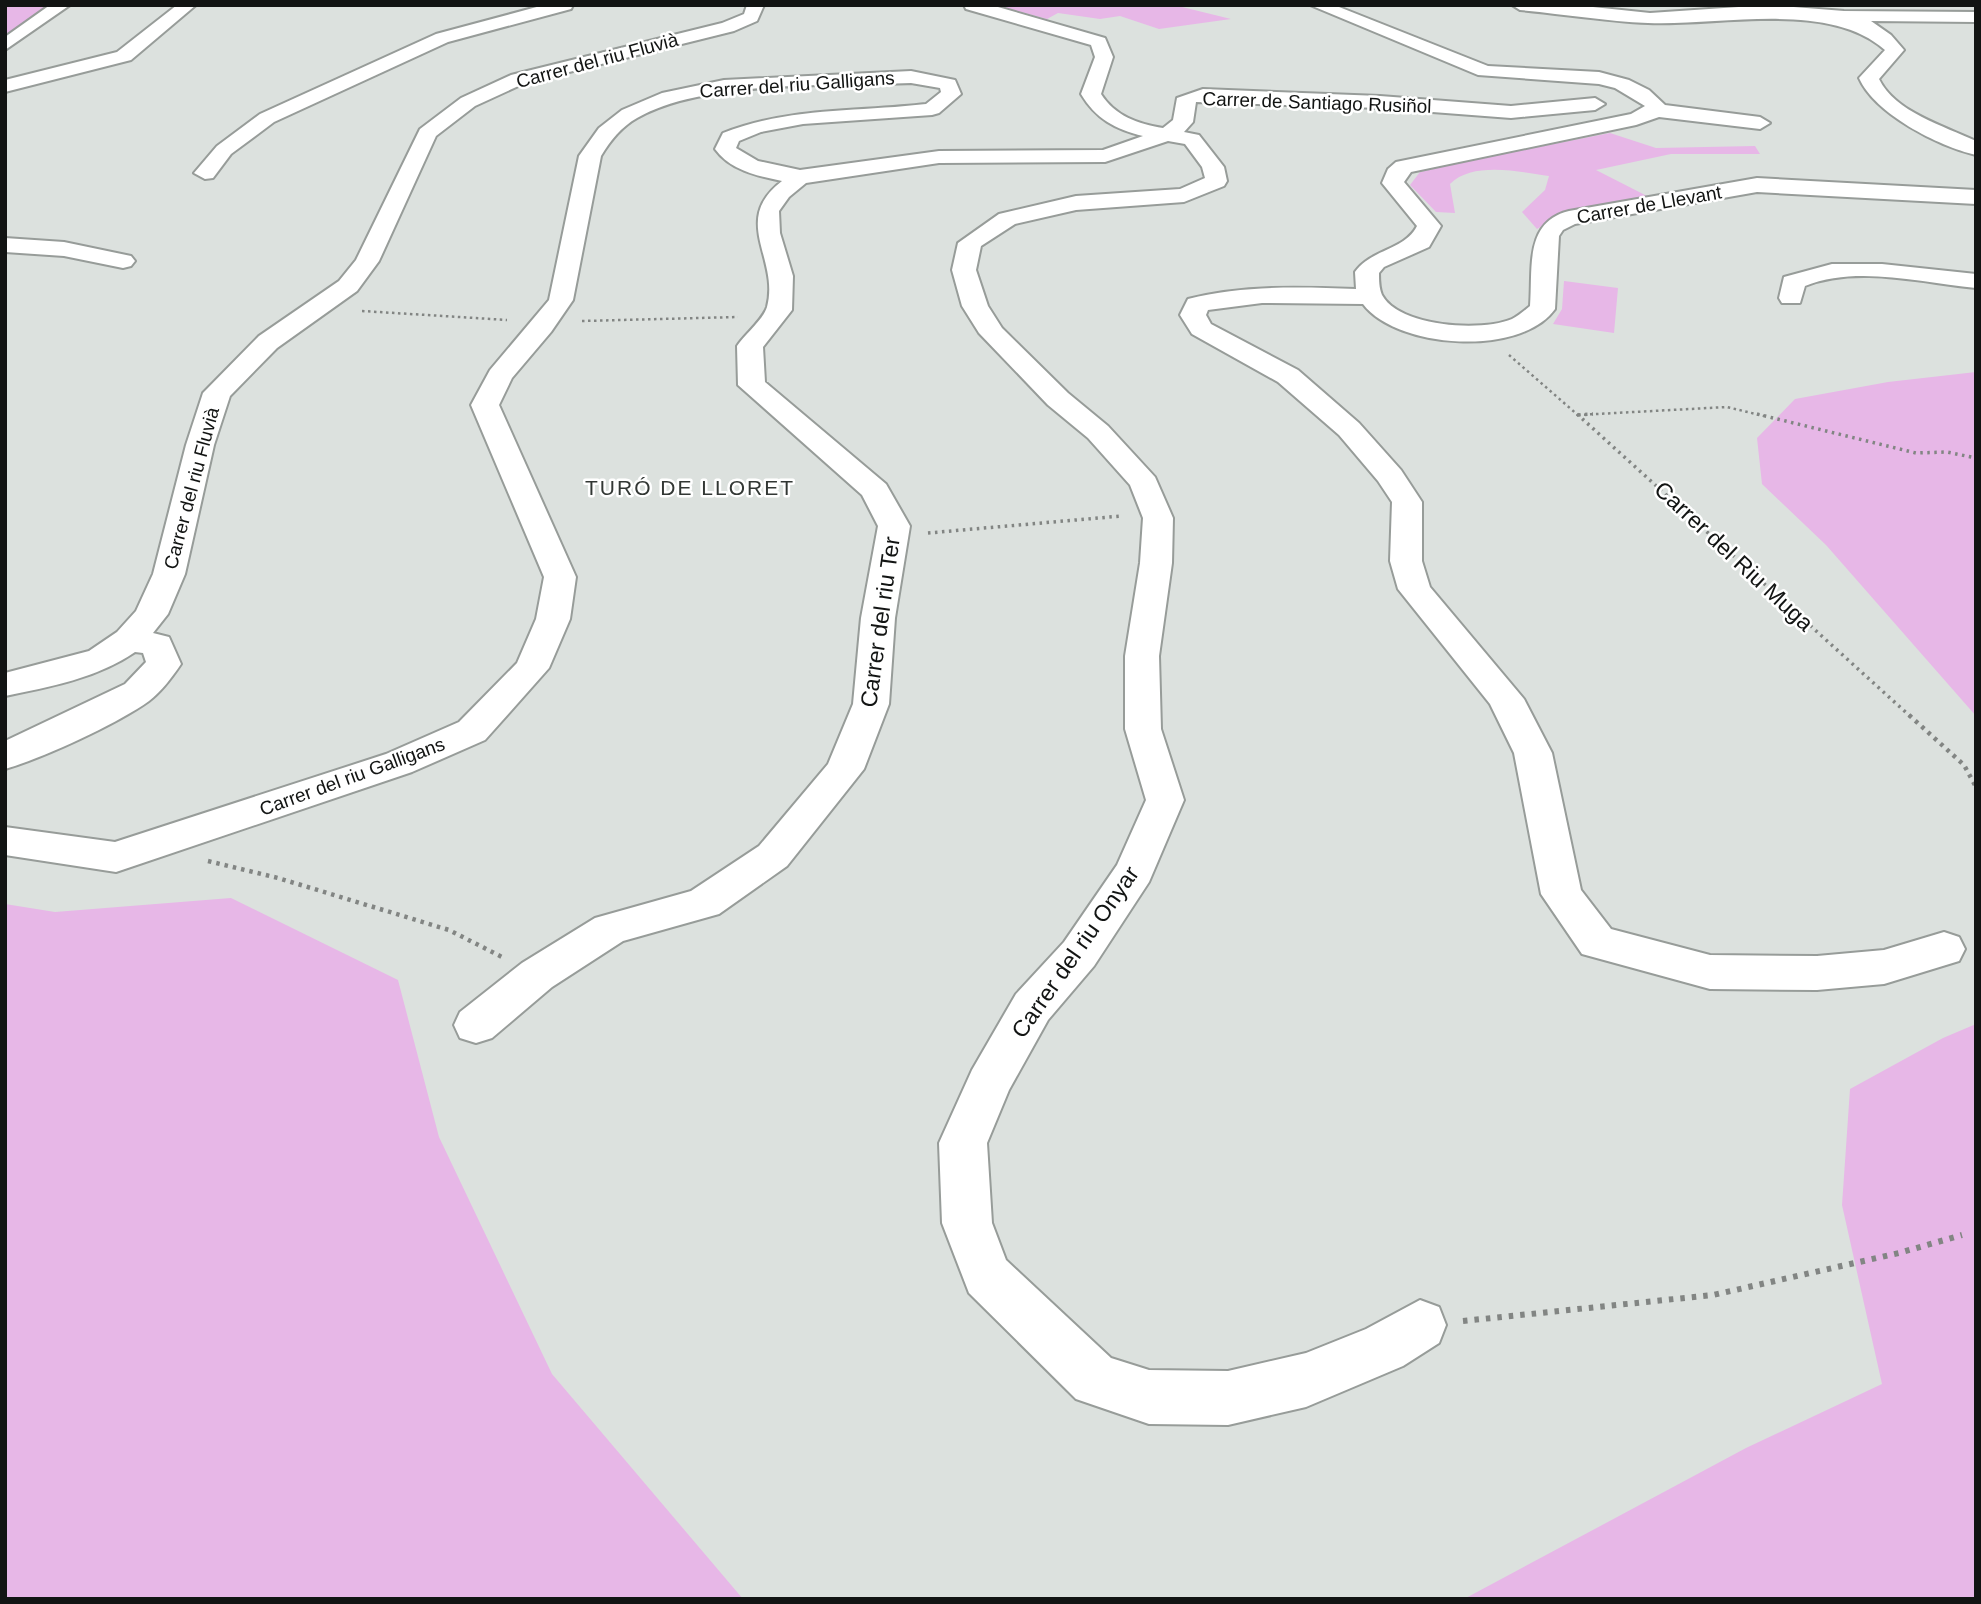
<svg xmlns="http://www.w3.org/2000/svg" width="1981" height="1604" viewBox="0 0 1981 1604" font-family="Helvetica,sans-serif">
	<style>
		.green { fill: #e7b7e7 }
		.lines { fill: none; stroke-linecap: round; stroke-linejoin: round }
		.minor-casing { stroke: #979c99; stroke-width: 4 }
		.path-far3 { stroke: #828583; stroke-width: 2.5; stroke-dasharray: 2.5 3.5; stroke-linecap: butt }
		.path-far2 { stroke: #828583; stroke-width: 3.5; stroke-dasharray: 2.5 4.5; stroke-linecap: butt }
		.path-far1 { stroke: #828583; stroke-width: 4.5; stroke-dasharray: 3.5 5; stroke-linecap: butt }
		.path { stroke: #828583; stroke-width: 6; stroke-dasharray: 4.5 7; stroke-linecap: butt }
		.minor { fill: #fff; fill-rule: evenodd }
		.labels { text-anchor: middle; stroke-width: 5; stroke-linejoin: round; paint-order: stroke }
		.far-street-label { font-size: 19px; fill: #121413; stroke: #fff }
		.far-neighbourhood-label { font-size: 21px; letter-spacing: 2px; fill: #323734; stroke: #fff }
		.street-label { font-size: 23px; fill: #121413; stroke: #fff }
	</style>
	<rect width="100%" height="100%" fill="#dce1de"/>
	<path class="green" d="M5,5H53L5,37Z
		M996,5H1174L1231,19L1159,29L1120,16L1100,19L1058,13L1047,19Z
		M1610,133L1656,148L1755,146L1760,154H1671L1596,170L1647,196L1568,210L1537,229L1522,212L1545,190L1549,176C1520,172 1473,161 1450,184L1455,213L1436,212L1410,185L1420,172L1452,164Z
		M1564,281L1618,288L1614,333L1553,324L1562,309Z
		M1976,372V716L1826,545L1762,484L1757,438L1795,399L1888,382Z
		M231,898L398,980L439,1137L552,1374L743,1599H5V904L55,912Z
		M1976,1024V1599H1464L1746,1448L1882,1384L1842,1205L1850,1089L1943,1038Z"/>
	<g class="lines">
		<defs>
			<path id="minor" d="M50,5H70L5,50V37Z
				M177,5H196L131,60L5,92V80L117,52Z
				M544,5H573L571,9L448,42L274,122L231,154L213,178L205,179L194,173L217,146L260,114L436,34Z
				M747,5H764L757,21L734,31L525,83L475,106L436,136L379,261L357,291L277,348L230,396L214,445L185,574L168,614L153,633L169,637L181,664C173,676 161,692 149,701C117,724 43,758 5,769V741L125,684L146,662L143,653L135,652C97,678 50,687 5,696V673L89,651L117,632L136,611L153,574L186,445L203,393L259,336L339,281L356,260L420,129L461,98L511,75L722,23L744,14Z
				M964,5H991L1105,38L1113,57L1101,94C1115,116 1138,124 1163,128L1173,120L1177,98L1203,89L1380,96L1511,106L1595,98L1605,104L1595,110L1511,118L1380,108L1196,102L1193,122L1184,132L1199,135L1224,167L1227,181L1224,186L1184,202L1076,210L1015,224L981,246L976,270L988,306L1002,328L1068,393L1108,426L1155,477L1173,518L1172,563L1159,656L1161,729L1184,800L1149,882L1094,966L1048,1020L1009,1090L987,1143L992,1223L1006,1260L1111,1358L1149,1370L1228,1371L1306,1353L1366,1329L1420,1300L1439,1307L1446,1325L1439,1343L1403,1366L1306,1407L1228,1425L1149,1424L1076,1399L969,1293L942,1223L939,1143L972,1070L1016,994L1064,942L1117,865L1146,800L1125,729V656L1140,563L1143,518L1130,485L1088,438L1048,405L979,333L962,306L952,270L958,243L999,214L1076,196L1180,189L1205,178L1202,167L1185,144L1168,141L1105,162L939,163L806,183L789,197L779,211L780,233L793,276L792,310L763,347L765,382L886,484L910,526L895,618L889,704L864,769L787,866L719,914L623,941L552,987L492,1038L476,1043L460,1038L454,1025L460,1012L522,963L595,918L691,891L759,846L828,764L853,704L861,618L878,526L862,495L738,385L737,346C745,334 763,320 767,307C780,258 730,221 782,181C757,176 730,170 715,149L723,133C789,107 857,112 926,104L941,92L940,88L911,83C833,86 704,80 637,118C621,127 610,141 601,156L573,300L551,332L512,378L499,405L576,577L570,619L549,668L485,740L412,772L116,872L5,855V827L115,842L386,754L459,722L517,663L536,619L544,577L471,405L490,370L549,300L579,156L599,128L622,110L662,93L724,80L911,71L955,80L961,94L939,113L932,115L803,124L761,132L739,141L736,148L758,161L800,170L939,151L1103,150L1143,136C1115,129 1096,119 1081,94L1095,57L1091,45L966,9Z
				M1310,5H1334L1488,66L1599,72L1629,80L1649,90L1665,105L1760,117L1770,123L1760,129L1659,117L1636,125L1411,172L1404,182L1441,226L1429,247L1384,267L1379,273C1379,280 1379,288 1382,295C1399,327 1482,332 1512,319C1518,316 1524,311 1530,306C1533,268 1524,222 1569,211L1757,178L1976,190V204L1757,192L1575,224L1563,230L1559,236L1555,309C1521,357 1397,349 1363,304L1262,303L1208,310L1206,315L1211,324L1298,370L1359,423L1401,470L1422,502V561L1430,587L1524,699L1552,753L1581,890L1611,929L1710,955L1817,956L1884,950L1944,932L1959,937L1965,949L1959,961L1884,984L1817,990L1710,989L1582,954L1541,894L1514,753L1490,704L1398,589L1390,561L1392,502L1378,481L1339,435L1278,382L1192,334L1180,315L1188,299C1243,285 1300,287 1356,289L1355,272C1371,249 1405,250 1417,226L1382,183L1388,169L1396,162L1631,114L1645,106L1615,88L1599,84L1478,75Z
				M1512,5H1574L1650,13L1768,5L1844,11L1976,12V22L1871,21L1891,35L1904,50L1879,79C1895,112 1944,126 1976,141V155C1938,146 1875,114 1859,78L1885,50C1829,0 1721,26 1648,23C1605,21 1563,14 1520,10Z
				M5,238L64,242L131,256L135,261L131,266L123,268L64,256L5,252Z
				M1832,264H1882L1976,274V288C1922,283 1857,265 1805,286L1800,303H1782L1779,298L1784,277Z"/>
		</defs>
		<use href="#minor" class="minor-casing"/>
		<path class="path-far3" d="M362,311L507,320
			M582,321L738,317
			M1509,355L1579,416
			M1578,415L1727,407L1764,416"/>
		<path class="path-far2" d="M1577,414L1911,717
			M1757,414L1916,453L1947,452L1976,458
			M1578,415L1593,414
			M928,533L1121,516"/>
		<path class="path-far1" d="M1909,715L1964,765L1976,787
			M208,861L278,878L449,930L502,957"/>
		<path class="path" d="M1463,1321L1713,1295L1899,1253L1962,1235"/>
		<use href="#minor" class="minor"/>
	</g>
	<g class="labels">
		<g class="far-street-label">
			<text transform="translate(597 60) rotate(-15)" y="7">Carrer del riu Fluvià</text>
			<text transform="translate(797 84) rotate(-4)" y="7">Carrer del riu Galligans</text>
			<text transform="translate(1317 102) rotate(2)" y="7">Carrer de Santiago Rusiñol</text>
			<text transform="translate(1649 204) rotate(-10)" y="7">Carrer de Llevant</text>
			<text transform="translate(191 488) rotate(-75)" y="7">Carrer del riu Fluvià</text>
			<text transform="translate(352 776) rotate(-20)" y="7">Carrer del riu Galligans</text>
		</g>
		<g class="far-neighbourhood-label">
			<text x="690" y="495">TURÓ DE LLORET</text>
		</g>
		<g class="street-label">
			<text transform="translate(1734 556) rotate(43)" y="8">Carrer del Riu Muga</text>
			<text transform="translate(880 622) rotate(-82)" y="8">Carrer del riu Ter</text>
			<text transform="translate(1075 952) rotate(-55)" y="8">Carrer del riu Onyar</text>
		</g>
	</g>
	<rect width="1981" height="1604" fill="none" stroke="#121413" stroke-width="14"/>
</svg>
